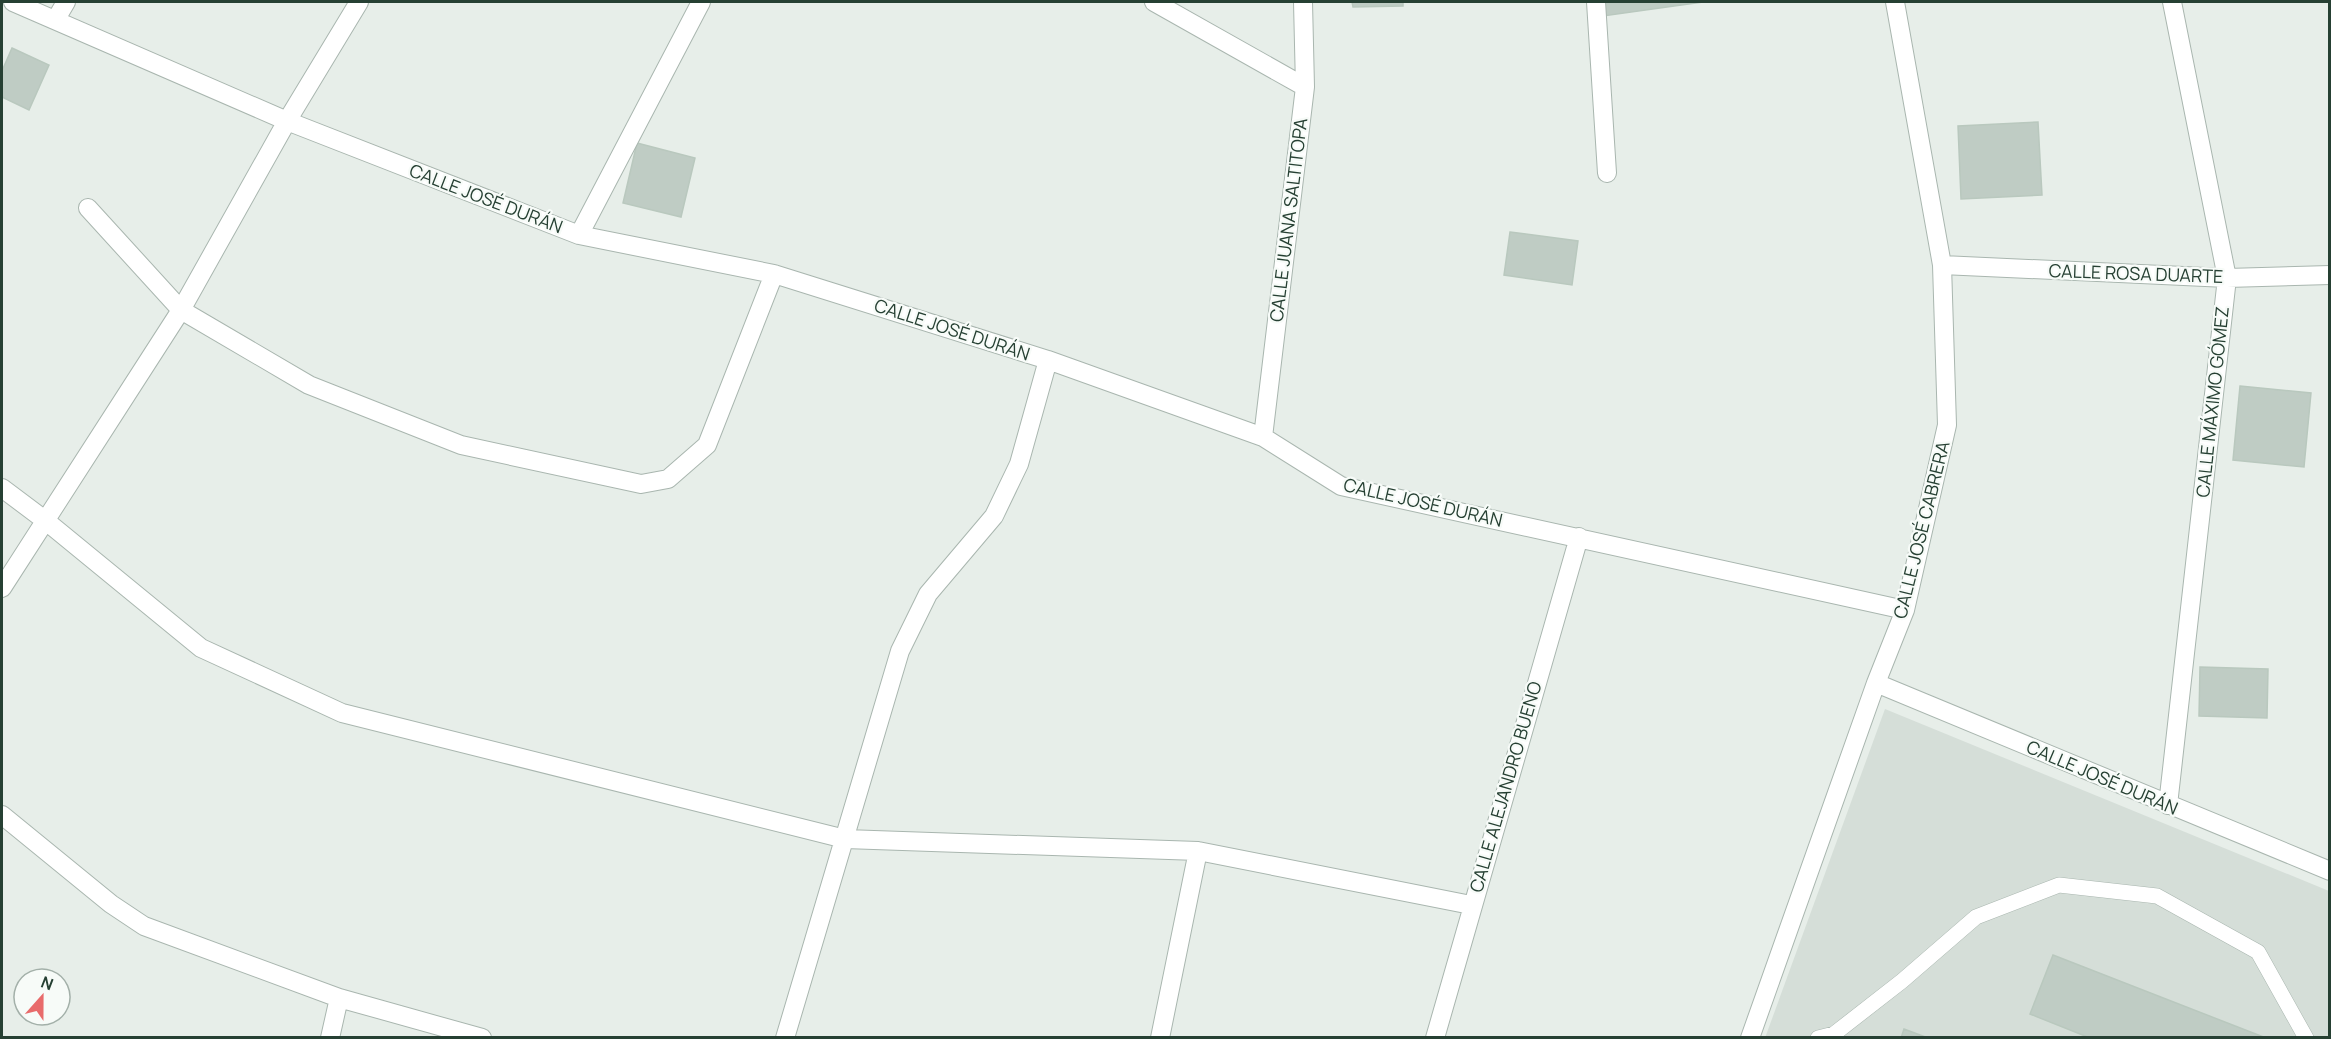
<svg xmlns="http://www.w3.org/2000/svg" width="2331" height="1039" viewBox="0 0 2331 1039" font-family="Manrope,sans-serif">
	<style>
		.built { fill: #d5ded8 }
		.building { fill: #bfccc4; stroke: #b9c8be; stroke-width: 1.5 }
		.lines { fill: none; stroke-linecap: round; stroke-linejoin: round }
		.service-casing { stroke: #a9b6af; stroke-width: 16 }
		.minor-casing { stroke: #a9b6af; stroke-width: 20 }
		.service { stroke: #fff; stroke-width: 15 }
		.minor { stroke: #fff; stroke-width: 18 }
		.labels { text-anchor: middle; stroke-width: 4.5; stroke-linejoin: round; paint-order: stroke }
		.street-label { font-size: 18px; fill: #264033; stroke: #f7fbf8 }
	</style>
	<rect width="100%" height="100%" fill="#e7eee9"/>
	<path class="built" d="M1885,709L2329,891V1037L1765,1038Z"/>
	<path class="building" d="M1352,2H1403V6L1353,7Z
		M1601,2H1703L1603,16Z
		M12,48L49,65L29,110L2,97V71Z
		M2038,122L2042,195L1961,199L1958,126Z
		M637,143L695,158L681,217L623,203Z
		M1510,232L1578,241L1572,285L1504,275Z
		M2240,386L2311,393L2304,467L2233,460Z
		M2200,667L2268,669L2267,718L2199,716Z
		M2053,955L2266,1038H2090L2030,1014Z
		M1904,1029L1928,1038H1901Z"/>
	<g class="lines">
		<defs>
			<path id="service" d="M1818,1038L1834,1034L1902,981L1976,917L2059,885L2157,896L2258,952L2306,1038"/>
			<path id="minor" d="M13,2L287,121L579,235L774,274L1048,360L1263,437L1341,486L1905,610
				M1154,2L1305,87
				M1596,2L1607,173
				M56,19L66,2
				M88,208L181,310L309,385L461,445L641,484L668,479L707,445L774,274
				M579,235L701,2
				M1942,265L2227,278L2330,275
				M1263,437L1305,87L1303,2
				M2,488L46,521L201,648L342,713L845,839L1198,851L1471,905
				M2,588L181,310L287,121L359,2
				M1876,683L2330,871
				M2168,805L2227,278L2172,2
				M2,815L111,904L144,926L339,998L482,1038
				M330,1038L339,998
				M785,1038L900,651L928,594L994,516L1019,464L1048,360
				M1160,1038L1198,851
				M1435,1038L1579,537
				M1750,1038L1876,683L1905,610L1947,425L1942,265L1895,2"/>
		</defs>
		<use href="#service" class="service-casing"/>
		<use href="#minor" class="minor-casing"/>
		<use href="#service" class="service"/>
		<use href="#minor" class="minor"/>
	</g>
	<g class="labels">
		<g class="street-label">
			<text transform="translate(486 199) rotate(21)" y="6">CALLE JOSÉ DURÁN</text>
			<text transform="translate(1289 220) rotate(-83)" y="6">CALLE JUANA SALTITOPA</text>
			<text transform="translate(2136 274) rotate(2)" y="6">CALLE ROSA DUARTE</text>
			<text transform="translate(952 330) rotate(18)" y="6">CALLE JOSÉ DURÁN</text>
			<text transform="translate(2213 402) rotate(-84)" y="6">CALLE MÁXIMO GÓMEZ</text>
			<text transform="translate(1423 503) rotate(13)" y="6">CALLE JOSÉ DURÁN</text>
			<text transform="translate(1922 530) rotate(-76)" y="6">CALLE JOSÉ CABRERA</text>
			<text transform="translate(2102 778) rotate(23)" y="6">CALLE JOSÉ DURÁN</text>
			<text transform="translate(1506 787) rotate(-74)" y="6">CALLE ALEJANDRO BUENO</text>
		</g>
	</g>
	<rect width="2331" height="1039" fill="none" stroke="#264033" stroke-width="6"/>
	<g transform="translate(42 997) rotate(21)"><circle r="28" fill="#f7fbf8" stroke="#a3b0a9" stroke-width="1.5"/>
	<path d="M0-4.5L10 22L0 15L-10 22Z" fill="#e86b6b"/>
	<text y="-9" font-size="16" font-weight="bold" text-anchor="middle" fill="#264033">N</text>
	</g>
</svg>
